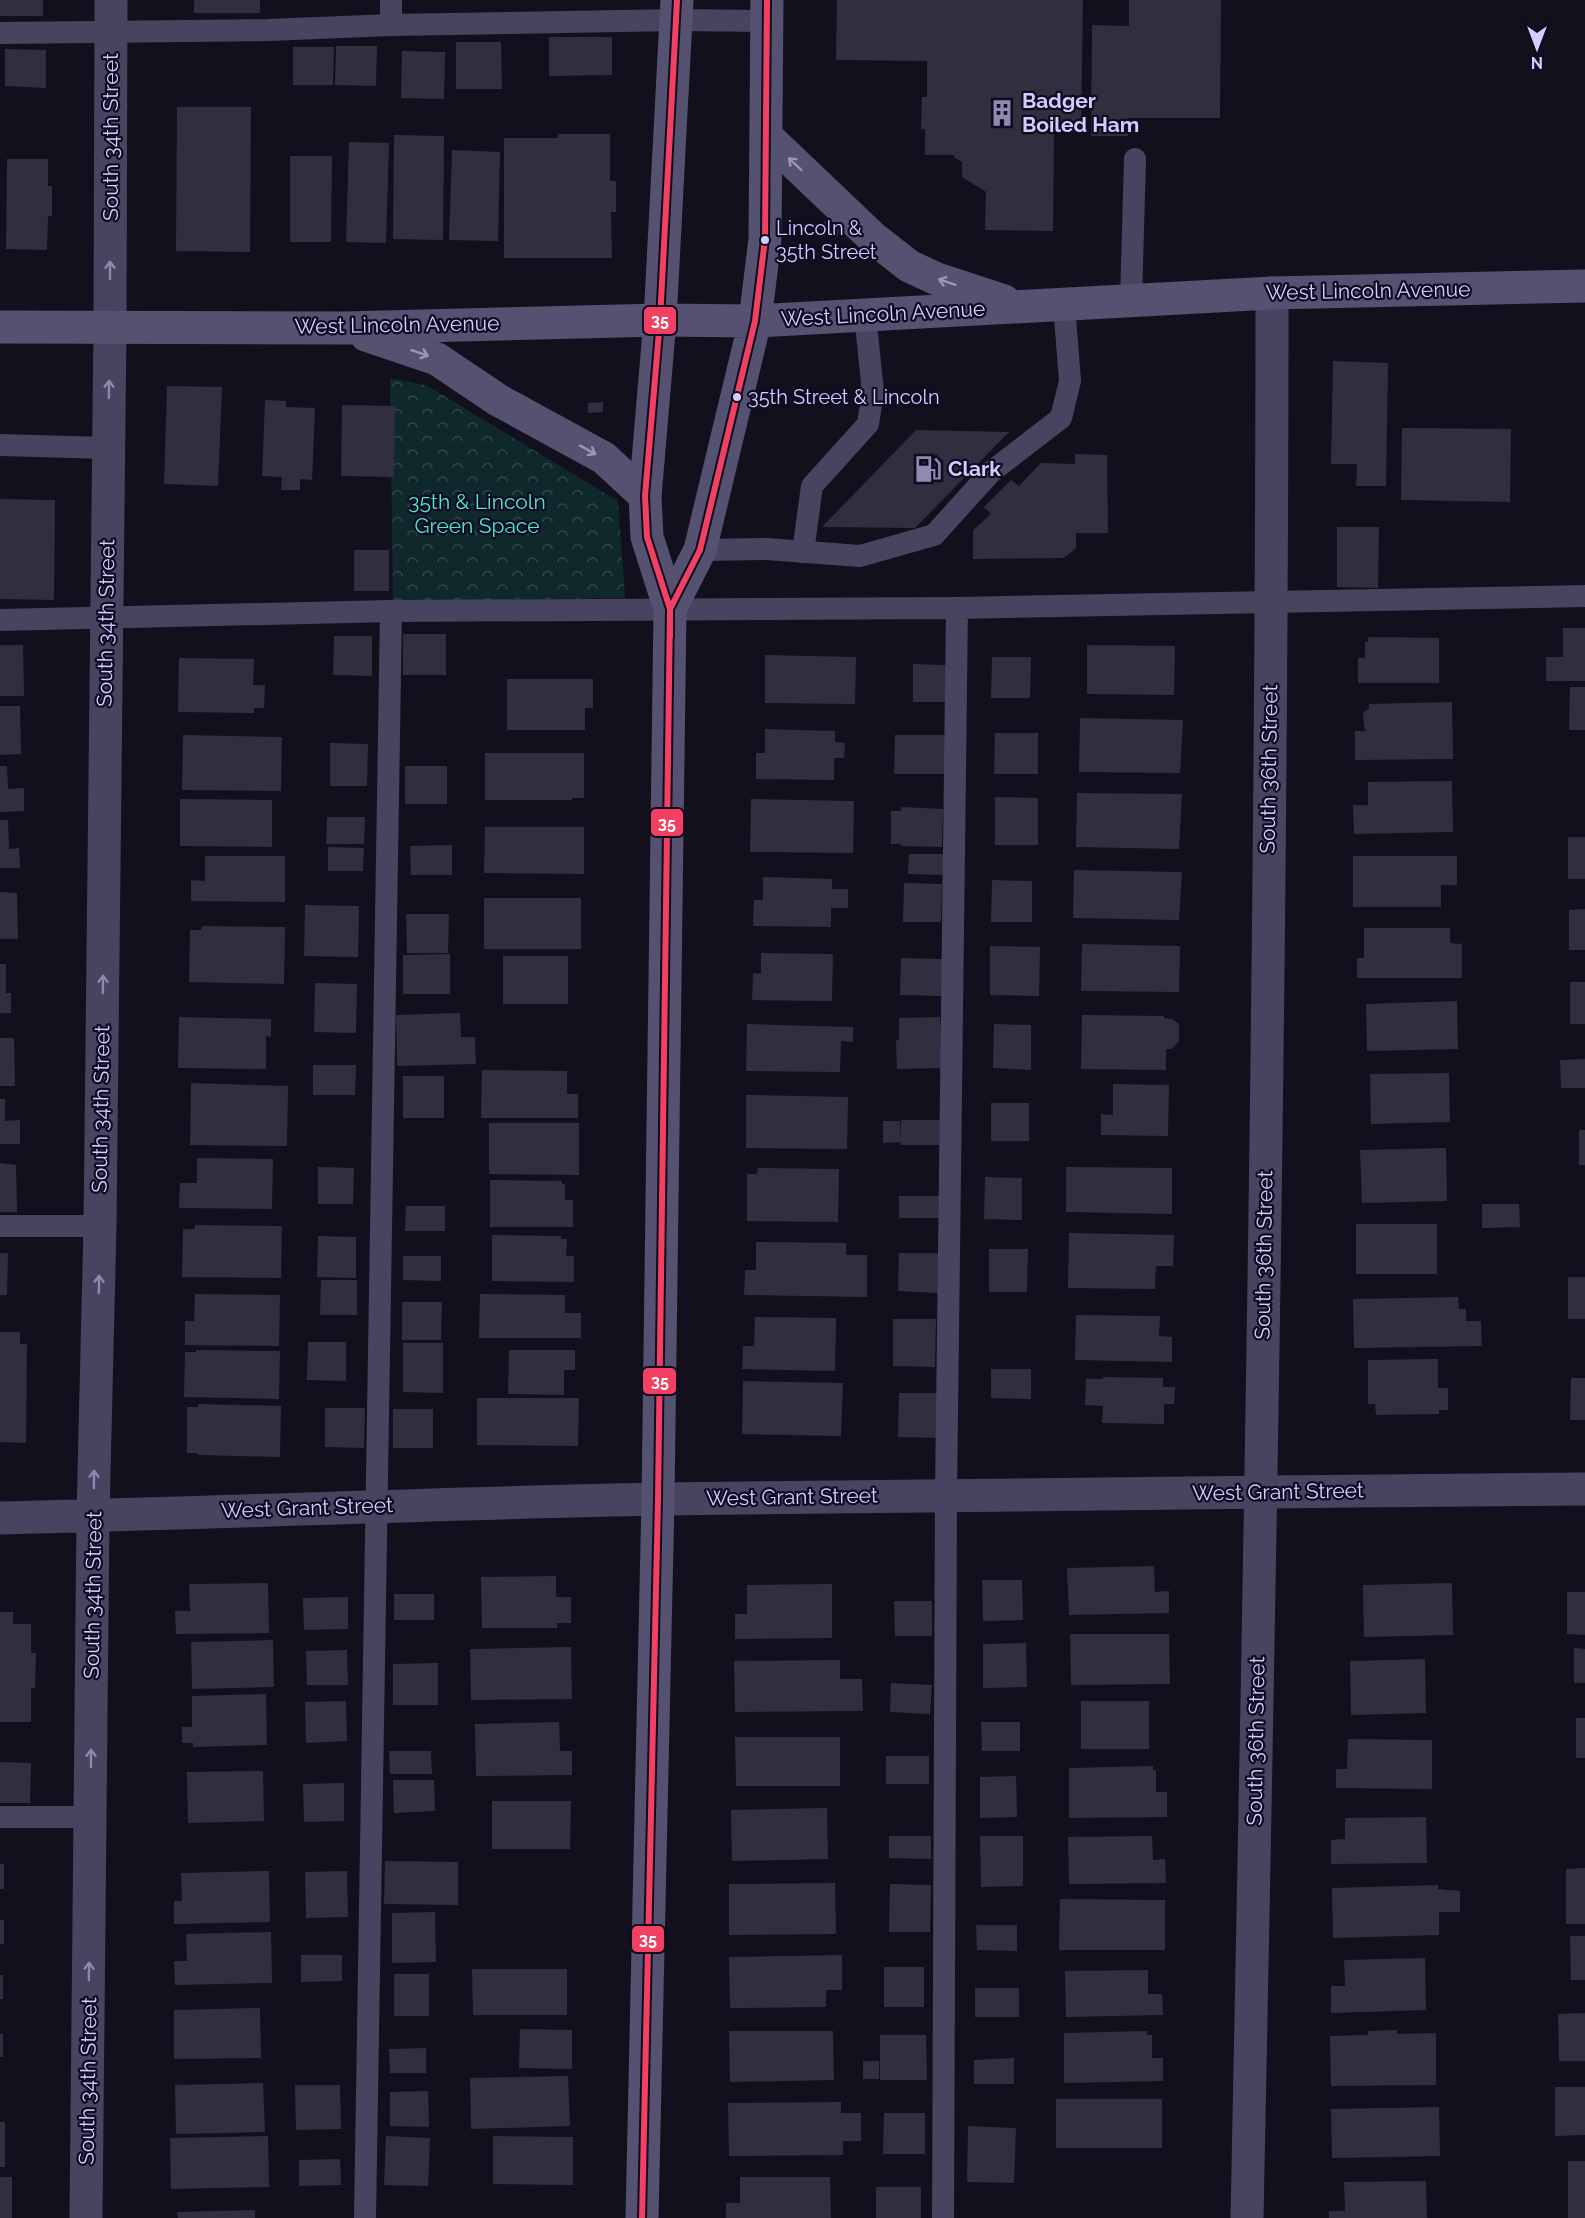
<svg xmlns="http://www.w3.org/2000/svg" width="1585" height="2218" viewBox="0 0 1585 2218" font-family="Raleway,sans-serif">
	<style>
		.forest { fill: url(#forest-crowns) }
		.building { fill: #312e3f }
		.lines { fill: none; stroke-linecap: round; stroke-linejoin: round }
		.service { stroke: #46445f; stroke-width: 22 }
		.minor { stroke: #46445f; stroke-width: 33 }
		.secondary { stroke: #545171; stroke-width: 33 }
		.bus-1-casing { stroke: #100b22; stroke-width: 10 }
		.bus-1 { stroke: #f24062; stroke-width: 6 }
		.oneway { stroke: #9a95bf }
		.oneway2 { stroke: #8d88af }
		.bus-dot { fill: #d4ccff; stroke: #100b22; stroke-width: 2 }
		.labels { text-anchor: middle; stroke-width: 4.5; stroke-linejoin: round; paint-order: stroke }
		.bus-label { font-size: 20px; fill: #d4ccff; stroke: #100b22; text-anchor: start }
		.poi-label { font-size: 21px; font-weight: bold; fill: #d4ccff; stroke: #100b22; text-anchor: start }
		.street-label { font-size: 21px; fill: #d4ccff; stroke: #100b22 }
		.park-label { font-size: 21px; fill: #4deac9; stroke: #100b22 }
		.line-badge { stroke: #100b22; stroke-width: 2 }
		.badge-label { font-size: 16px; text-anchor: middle; font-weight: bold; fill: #fff }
	</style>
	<defs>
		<pattern id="forest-crowns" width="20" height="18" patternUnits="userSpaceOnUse" patternTransform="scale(1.5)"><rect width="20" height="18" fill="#0f282b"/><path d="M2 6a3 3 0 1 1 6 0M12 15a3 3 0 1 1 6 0" fill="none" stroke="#31464b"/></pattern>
	</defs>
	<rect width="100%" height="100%" fill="#13101d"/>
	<path class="forest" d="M390,378L426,385L618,501L625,598L393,601Z"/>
	<path class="building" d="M0,0H43V16H0Z
		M194,0H260V13H194Z
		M837,0H1083L1081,132L1054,133L1053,231L985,230L986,192L962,177V162L954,157V155H925V129H921L922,97H927V61L836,60Z
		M1129,0H1221L1220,118H1128V136H1091L1092,25L1129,26Z
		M549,37H612V75L549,76Z
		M456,42H501L502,89H456Z
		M336,46H377L376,86L335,85Z
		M293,47H334L333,85H293Z
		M5,49L46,50V88L5,86Z
		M402,51L445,52L444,99L401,98Z
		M177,107H251L250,252L176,251Z
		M558,134H610V181H616V212H611L612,258H504V138H558Z
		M394,135L444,136L443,240L393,239Z
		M349,142L389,143L386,243L346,242Z
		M452,150L500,152L498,241L449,240Z
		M290,156H332L331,242H290Z
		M7,159H48V186H52V216H48L47,250L6,249Z
		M825,221L841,231L836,238L820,229Z
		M1333,361L1388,363L1386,486H1356L1357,464H1331Z
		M167,386L222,387L218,486L164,484Z
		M265,400L286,401V407L315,408L312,480L300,479V490H281L282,477L262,476Z
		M603,402V412L588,413V403Z
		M342,405L395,406L394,477L341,476Z
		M1402,428L1511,429L1510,502L1401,500Z
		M916,430L1009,432L915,528L822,527Z
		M1075,454L1107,455L1108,533H1076V548L1064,558L973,559V530L991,514L984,507L1011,480L1019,486L1041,463L1075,464Z
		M0,499L55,500L54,600L0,599Z
		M1337,527H1379L1378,588L1337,587Z
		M354,550H389V591H354Z
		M1563,628H1585V681H1546V657H1563Z
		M403,634H446V675H403Z
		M334,636H372V676L333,675Z
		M1368,637L1439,638V683H1358V658H1365V642H1368Z
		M0,645H23L24,696H0Z
		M1087,645L1175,646L1174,695L1087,694Z
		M765,655L856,657L855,704L765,703Z
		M992,657H1031L1030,698H991Z
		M179,658L254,659L253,685H265L264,708H254V713L178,712Z
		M913,664L946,665L945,702H913Z
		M507,679H593V708H585V730H507Z
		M1570,687H1585V730H1569Z
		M1452,702L1453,759L1355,760V731H1366L1364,727L1363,712L1369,709V704Z
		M0,706H20L21,754L0,755Z
		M1080,718L1183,720L1180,773L1079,772Z
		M765,729L835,731V742L845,743L844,758H834V780L756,779V753H765Z
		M995,733H1038V774H994Z
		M183,735L282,737L281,791L182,790Z
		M895,735H946L945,774H894Z
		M330,743L368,744L367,786H330Z
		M485,753H584V798H572V800H485Z
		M0,766H7L8,789L24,788V811L0,812Z
		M405,766H447V804H405Z
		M1452,781L1453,832L1354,834L1353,805H1368V782Z
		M1077,793L1182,794L1179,849L1076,847Z
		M995,797L1038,798V845H995Z
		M180,799L272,800V847L180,846Z
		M751,799L854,801L853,853L750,852Z
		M901,807L943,809L942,847L901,846V844H891V811H901Z
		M327,817H365L364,844H326Z
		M0,820H8L9,849L19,848L20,868H0Z
		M485,827H584V874L484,873Z
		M1568,837H1585V879H1568Z
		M452,845V875H411L410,846Z
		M328,847L364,848L363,871H328Z
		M909,854H945V875L908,874Z
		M205,856H285V902L191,901V880L205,881Z
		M1353,856H1457V885H1441V907H1353Z
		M1074,870L1182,872L1179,920L1073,918Z
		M763,877L832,879V889H848V908H831V927L753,926L754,900H763Z
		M992,880L1032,881V922H991Z
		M904,883L942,884L941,922H903Z
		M0,892L17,893L18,939H0Z
		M484,898H581V949H484Z
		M305,905L359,906L358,957L304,956Z
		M1585,909V950H1569V910Z
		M406,914H449L448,953H407Z
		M202,926L285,927L284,984L189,982L190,930H201Z
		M1364,928H1450V943L1462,944V978H1357V958H1364Z
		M1082,944L1180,946L1179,992L1081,991Z
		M990,946L1040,947L1039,996L990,995Z
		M761,953L833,954L832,1001L752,1000L753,973L761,974Z
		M450,954V994H403V955Z
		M503,956H568V1004H503Z
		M901,958L942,959V996L900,995Z
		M0,964H6V993H11V1013H0Z
		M1570,982H1585V1024H1570Z
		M315,983L357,984L356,1033L314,1032Z
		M1457,1001L1458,1049L1367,1051L1366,1004Z
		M460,1013L461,1037H475L476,1064L397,1066L396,1015Z
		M1082,1015L1164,1016V1018L1172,1019L1179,1024V1041L1172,1049H1166V1070L1081,1069Z
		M179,1017L271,1019V1037L266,1036V1069L178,1068Z
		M940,1017L943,1068L897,1069L896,1040H899V1018Z
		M747,1024L853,1027V1042L841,1041L840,1072L746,1071Z
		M994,1024L1031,1025V1070L993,1068Z
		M0,1038H14L15,1086H0Z
		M1585,1059V1088H1561L1560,1060Z
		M313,1065H356L355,1095H313Z
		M482,1070L567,1071V1094H578V1118H481Z
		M1449,1073L1450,1122L1371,1124L1370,1074Z
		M403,1076H444V1118H403Z
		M191,1083L288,1086L287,1146L190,1145Z
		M1113,1084L1169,1085L1168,1136L1101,1135V1114L1113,1115Z
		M746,1095L848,1097L847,1149L746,1148Z
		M0,1099H5V1121L20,1120V1144H0Z
		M991,1103H1029V1141H991Z
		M901,1120H941V1145H901Z
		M883,1121H900L901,1142L883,1143Z
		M489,1123H579V1175L489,1174Z
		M1579,1130H1585V1165H1579Z
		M1446,1148L1447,1201L1362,1203L1360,1150Z
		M197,1158L273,1159L272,1209L179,1208L180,1183H197Z
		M0,1163L16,1165L17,1212H0Z
		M318,1167L354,1168L353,1204H318Z
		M1066,1167L1172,1168V1214L1066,1212Z
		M758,1168L839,1169L838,1222L747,1221V1174H757Z
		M985,1177L1022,1178V1220L984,1219Z
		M490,1180L562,1181V1184H565V1200H573V1227H490Z
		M899,1196H939V1218H899Z
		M1482,1204H1519L1520,1227L1482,1228Z
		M406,1206H445V1231H405Z
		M1356,1224H1437V1274H1356Z
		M195,1225L282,1226L281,1278L182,1277L183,1229H195Z
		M1069,1233L1174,1235L1173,1266H1156L1155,1289L1068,1288Z
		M492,1235L561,1236V1239H567L566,1256H574V1282L492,1281Z
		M318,1236L356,1237V1278L317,1277Z
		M756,1242L846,1243V1255H867V1297L744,1295L745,1270H756Z
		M989,1249H1028L1027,1292H989Z
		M0,1253H8L7,1295H0Z
		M899,1253H938V1293L898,1291Z
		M403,1256H441V1281L403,1280Z
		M1568,1277H1585V1319H1568Z
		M321,1280H357V1315H320Z
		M195,1294L280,1295L279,1346L185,1345V1321H194Z
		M480,1294L565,1295V1313H581V1338H479Z
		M1458,1297L1459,1309H1466V1321H1481L1482,1346L1354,1348L1353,1299Z
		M402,1302H442L441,1340H402Z
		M1076,1315L1160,1316L1159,1336L1172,1337V1362L1075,1360Z
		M755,1317L836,1318L835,1371L742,1369L743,1346H754Z
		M893,1319H936L935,1367L893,1366Z
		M0,1332H20V1344H27L26,1443L0,1442Z
		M308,1342H346V1381L307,1380Z
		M403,1343H443V1393L403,1392Z
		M196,1350L280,1351L279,1399L184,1397L185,1352H196Z
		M509,1350H575V1370H564V1395L508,1394Z
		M1438,1359V1388H1448V1410H1439V1414L1376,1415L1375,1404H1368V1360Z
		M991,1369H1031V1399L991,1398Z
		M1103,1377L1163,1378V1387H1175L1174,1404H1164V1424L1102,1423L1103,1406L1085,1405L1086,1379H1103Z
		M1571,1378H1585V1420H1570Z
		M743,1381L843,1383L841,1436L742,1434Z
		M899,1393H942L941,1438L898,1437Z
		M477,1398H579L578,1446L477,1445Z
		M198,1404L281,1406L280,1457L198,1455V1453H187V1407H198Z
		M325,1408H365L364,1448L325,1447Z
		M393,1409H433V1448H393Z
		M1154,1566L1155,1592L1169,1591V1613L1069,1615L1067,1568Z
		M556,1576V1597H571V1623H557V1628H482L481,1577Z
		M982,1580H1022L1023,1620L983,1621Z
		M268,1583L269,1633L176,1634L175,1611H190L189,1584Z
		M1452,1583L1453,1635L1364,1637L1363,1585Z
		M832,1584V1638L735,1639V1614H747V1585Z
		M1567,1592H1585V1635L1567,1634Z
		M394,1594H434V1620H394Z
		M348,1597V1629L304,1630L303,1598Z
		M894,1601H932V1636H895Z
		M0,1612H13V1624H31V1653H36L35,1688H31V1722H0Z
		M1070,1634H1169L1170,1684L1071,1685Z
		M273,1640L274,1687L192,1689L191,1642Z
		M1026,1643L1027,1687L983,1688V1644Z
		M571,1647L572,1699L471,1700L470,1649Z
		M1574,1648L1585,1649V1683H1574Z
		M347,1650L348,1685H307L306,1651Z
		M1425,1659L1426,1713L1351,1715L1350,1661Z
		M840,1660V1679H862L863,1711L735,1712L734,1661Z
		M438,1663V1705H393V1664Z
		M891,1683L932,1685L930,1714L890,1712Z
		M266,1694L267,1745L193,1747V1743H182V1727H192V1696Z
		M346,1701L347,1741L306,1743L305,1702Z
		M1081,1701H1149V1749H1081Z
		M1576,1718H1585V1758H1576Z
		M559,1722L560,1751H572V1775L476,1776L475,1724Z
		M981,1722H1020V1751H982Z
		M735,1737H840V1786H736Z
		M1348,1739L1432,1740V1789L1336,1788V1769H1347Z
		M389,1751H431L432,1774H390Z
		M886,1756H929V1784H886Z
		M0,1762L31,1763L30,1803H0Z
		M1153,1766V1770H1156V1792H1167V1817L1069,1818V1768Z
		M263,1771L264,1821L188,1823L187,1772Z
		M1016,1776L1017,1817L980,1818V1777Z
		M393,1780H434L435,1811L394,1813Z
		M344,1783V1821L304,1822L303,1784Z
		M492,1801H571L570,1849H492Z
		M827,1808L828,1859L732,1861L731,1810Z
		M1426,1817L1427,1863L1331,1864V1840L1345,1839V1818Z
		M889,1836H931V1859L889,1858Z
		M980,1836H1023V1886L981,1887Z
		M1152,1836L1153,1860L1165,1859L1166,1883L1069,1884L1068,1837Z
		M385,1861L458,1862V1905L384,1904Z
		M0,1864H4V1889H0Z
		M1585,1868V1924H1566V1869Z
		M269,1871L270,1922L174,1924V1901H182L181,1873Z
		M347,1871L348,1917L306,1918L305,1872Z
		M835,1883L836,1934L729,1935V1884Z
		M890,1884L931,1885L930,1932H889Z
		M1438,1885V1889L1460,1891V1912H1439V1935L1333,1938L1332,1888Z
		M1060,1899L1165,1900V1950H1059Z
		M435,1912L436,1962L392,1963V1913Z
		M0,1920H4V1944H0Z
		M976,1925H1017V1951L977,1950Z
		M271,1932L272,1983L175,1985L174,1961H187L186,1934Z
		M1570,1936H1585V1980H1571Z
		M301,1955H342V1981L301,1982Z
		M842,1955V1990H826V2007L730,2008L729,1957Z
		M1425,1958L1426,2010L1331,2013V1986H1345L1344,1960Z
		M884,1967H924V2007H884Z
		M472,1969H567V2015H473Z
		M1148,1970V1994H1162L1163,2015L1066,2017L1065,1971Z
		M394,1974H429V2016H394Z
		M0,1975H3V1999H0Z
		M975,1988H1019V2017H975Z
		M260,2008L261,2058L174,2059V2010Z
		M1585,2013V2061H1559L1558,2014Z
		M520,2029L572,2030V2069L519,2068Z
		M1397,2030V2034L1436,2033V2085L1331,2086L1330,2036L1368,2035V2031Z
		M729,2031H833L834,2080L730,2082Z
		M1147,2031V2035H1152V2058H1163V2081L1064,2083V2033Z
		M0,2034H3V2057H0Z
		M880,2035H926L927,2080H880Z
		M426,2048V2073H390L389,2049Z
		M1014,2058V2084H974V2060Z
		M863,2061H879V2079H863Z
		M568,2076L570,2126L471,2129L470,2078Z
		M263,2083L265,2132L176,2134L175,2085Z
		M295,2085H340L341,2129L296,2130Z
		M1555,2087H1585V2135L1555,2136Z
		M428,2091L429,2127L390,2126V2092Z
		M1056,2099H1162V2148H1056Z
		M841,2102V2113H861V2141H843V2155L729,2156L728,2103Z
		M1439,2107L1440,2156L1332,2158L1331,2109Z
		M884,2113H925V2154H883Z
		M0,2122H5V2167H0Z
		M968,2126L1016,2128L1014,2183L967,2182Z
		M268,2136L269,2187L171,2189L170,2138Z
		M386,2136L430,2138L428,2186L384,2185Z
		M493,2136L573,2137V2185L493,2184Z
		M340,2159L341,2185L299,2186V2160Z
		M1568,2161H1585V2218H1568Z
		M0,2177H12V2218H0Z
		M740,2177H830L831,2218H726V2203H740Z
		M1426,2181L1427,2218H1329V2211H1345L1344,2182Z
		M876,2187H921V2218H876Z
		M255,2210V2218H178L177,2212Z"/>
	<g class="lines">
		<path class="service" d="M391,25V0
			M0,33L268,30L391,25L677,20L766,21
			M1131,300L1135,159
			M0,445L108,448
			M700,550L767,549L860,556L934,535L991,472L1061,418L1070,381L1064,304
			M803,552L812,486L868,424L873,392L865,315
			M0,620L391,611L957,608L1585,596
			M0,1226H100
			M0,1817H91
			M365,2218L391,611
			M943,2218L946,1494L957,608"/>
		<path class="minor" d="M0,1518C220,1513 441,1503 661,1499C969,1494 1277,1492 1585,1489
			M86,2218L93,1515L100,1226L110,328L111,0
			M1247,2218C1260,1576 1272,934 1272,293"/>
		<path class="secondary" d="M766,136L872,237L909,266L937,279L1004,301
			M0,327L344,328L660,320L755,321L1272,293L1585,286
			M366,335L437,359L498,400L604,458L645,496
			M670,609L700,550L755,321L765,239L767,0
			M642,2218L658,1499L670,609L647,537L645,496L660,320L677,0"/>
		<defs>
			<path id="bus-1" d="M670,637V609L647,537L645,496L660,320L677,0
				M642,2218L658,1499L670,609L700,550L755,321L765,239L767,0"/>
		</defs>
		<use href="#bus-1" class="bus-1-casing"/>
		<use href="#bus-1" class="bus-1"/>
	</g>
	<defs><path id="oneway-shaft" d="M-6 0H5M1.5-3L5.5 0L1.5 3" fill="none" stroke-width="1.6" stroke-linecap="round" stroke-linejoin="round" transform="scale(1.5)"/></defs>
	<g class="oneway">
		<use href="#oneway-shaft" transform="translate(795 164) rotate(-137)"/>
		<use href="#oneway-shaft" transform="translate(947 282) rotate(-162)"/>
		<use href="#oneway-shaft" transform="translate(420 353) rotate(19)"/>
		<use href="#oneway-shaft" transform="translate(588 450) rotate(29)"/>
	</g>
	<g class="oneway2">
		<use href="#oneway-shaft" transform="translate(110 270) rotate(-90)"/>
		<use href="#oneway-shaft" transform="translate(109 389) rotate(-89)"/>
		<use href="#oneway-shaft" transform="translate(103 984) rotate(-89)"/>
		<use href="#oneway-shaft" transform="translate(99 1284) rotate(-89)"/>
		<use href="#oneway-shaft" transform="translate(94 1479) rotate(-89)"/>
		<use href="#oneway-shaft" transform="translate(91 1758) rotate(-90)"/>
		<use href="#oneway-shaft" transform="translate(89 1971) rotate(-89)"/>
	</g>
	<defs>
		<symbol id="building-bare" viewBox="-9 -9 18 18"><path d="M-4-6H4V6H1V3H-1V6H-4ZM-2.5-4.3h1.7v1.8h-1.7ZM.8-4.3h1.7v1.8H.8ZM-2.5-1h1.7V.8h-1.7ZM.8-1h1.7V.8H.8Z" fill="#908ab0" stroke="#100b22" stroke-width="2.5" paint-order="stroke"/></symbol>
		<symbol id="fuel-bare" viewBox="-9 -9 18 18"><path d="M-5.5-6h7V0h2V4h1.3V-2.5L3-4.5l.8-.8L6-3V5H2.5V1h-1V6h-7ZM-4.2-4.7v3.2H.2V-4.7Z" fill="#908ab0" stroke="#100b22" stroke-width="2.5" paint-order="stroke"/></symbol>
	</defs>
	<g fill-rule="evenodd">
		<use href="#building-bare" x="983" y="94" width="38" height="38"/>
		<use href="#fuel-bare" x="909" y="450" width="38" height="38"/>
	</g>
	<g class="bus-dot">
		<circle cx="765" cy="240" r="5"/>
		<circle cx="737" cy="397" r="5"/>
	</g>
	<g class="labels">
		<g class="bus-label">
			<text x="776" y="235">Lincoln &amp;<tspan x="776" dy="24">35th Street</tspan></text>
			<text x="748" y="404">35th Street &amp; Lincoln</text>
		</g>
		<g class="poi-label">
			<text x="1022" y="108">Badger<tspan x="1022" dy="24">Boiled Ham</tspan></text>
			<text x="948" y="476">Clark</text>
		</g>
		<g class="street-label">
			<text transform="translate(111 137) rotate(-90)" y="7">South 34th Street</text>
			<text transform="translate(1368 291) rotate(-1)" y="7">West Lincoln Avenue</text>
			<text transform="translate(883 314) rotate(-3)" y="7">West Lincoln Avenue</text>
			<text transform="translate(397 325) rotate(-1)" y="7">West Lincoln Avenue</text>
			<text transform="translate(106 623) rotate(-89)" y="7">South 34th Street</text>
			<text transform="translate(1269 769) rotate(-89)" y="7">South 36th Street</text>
			<text transform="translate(101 1109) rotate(-89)" y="7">South 34th Street</text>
			<text transform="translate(1264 1255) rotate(-89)" y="7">South 36th Street</text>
			<text transform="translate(1278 1492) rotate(-1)" y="7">West Grant Street</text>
			<text transform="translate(792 1497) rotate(-1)" y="7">West Grant Street</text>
			<text transform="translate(307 1508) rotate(-2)" y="7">West Grant Street</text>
			<text transform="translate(93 1595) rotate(-89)" y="7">South 34th Street</text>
			<text transform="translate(1256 1741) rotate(-89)" y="7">South 36th Street</text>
			<text transform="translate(88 2081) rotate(-89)" y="7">South 34th Street</text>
		</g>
		<g class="park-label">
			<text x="477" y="509">35th &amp; Lincoln<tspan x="477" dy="24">Green Space</tspan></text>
		</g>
	</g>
	<g class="line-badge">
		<rect x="643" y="306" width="34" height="29" rx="6" fill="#f24062"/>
		<rect x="650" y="808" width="34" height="29" rx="6" fill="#f24062"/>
		<rect x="642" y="1367" width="35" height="28" rx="6" fill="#f24062"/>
		<rect x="631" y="1925" width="34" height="28" rx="6" fill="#f24062"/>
	</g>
	<g class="badge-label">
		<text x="660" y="326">35</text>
		<text x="667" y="829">35</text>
		<text x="660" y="1387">35</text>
		<text x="648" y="1945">35</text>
	</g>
	<g transform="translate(1537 48) rotate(180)" stroke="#100b22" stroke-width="4.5" paint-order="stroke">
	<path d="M0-4.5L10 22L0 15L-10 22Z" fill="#d4ccff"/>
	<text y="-9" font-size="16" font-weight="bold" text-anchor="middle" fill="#d4ccff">N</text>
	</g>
</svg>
